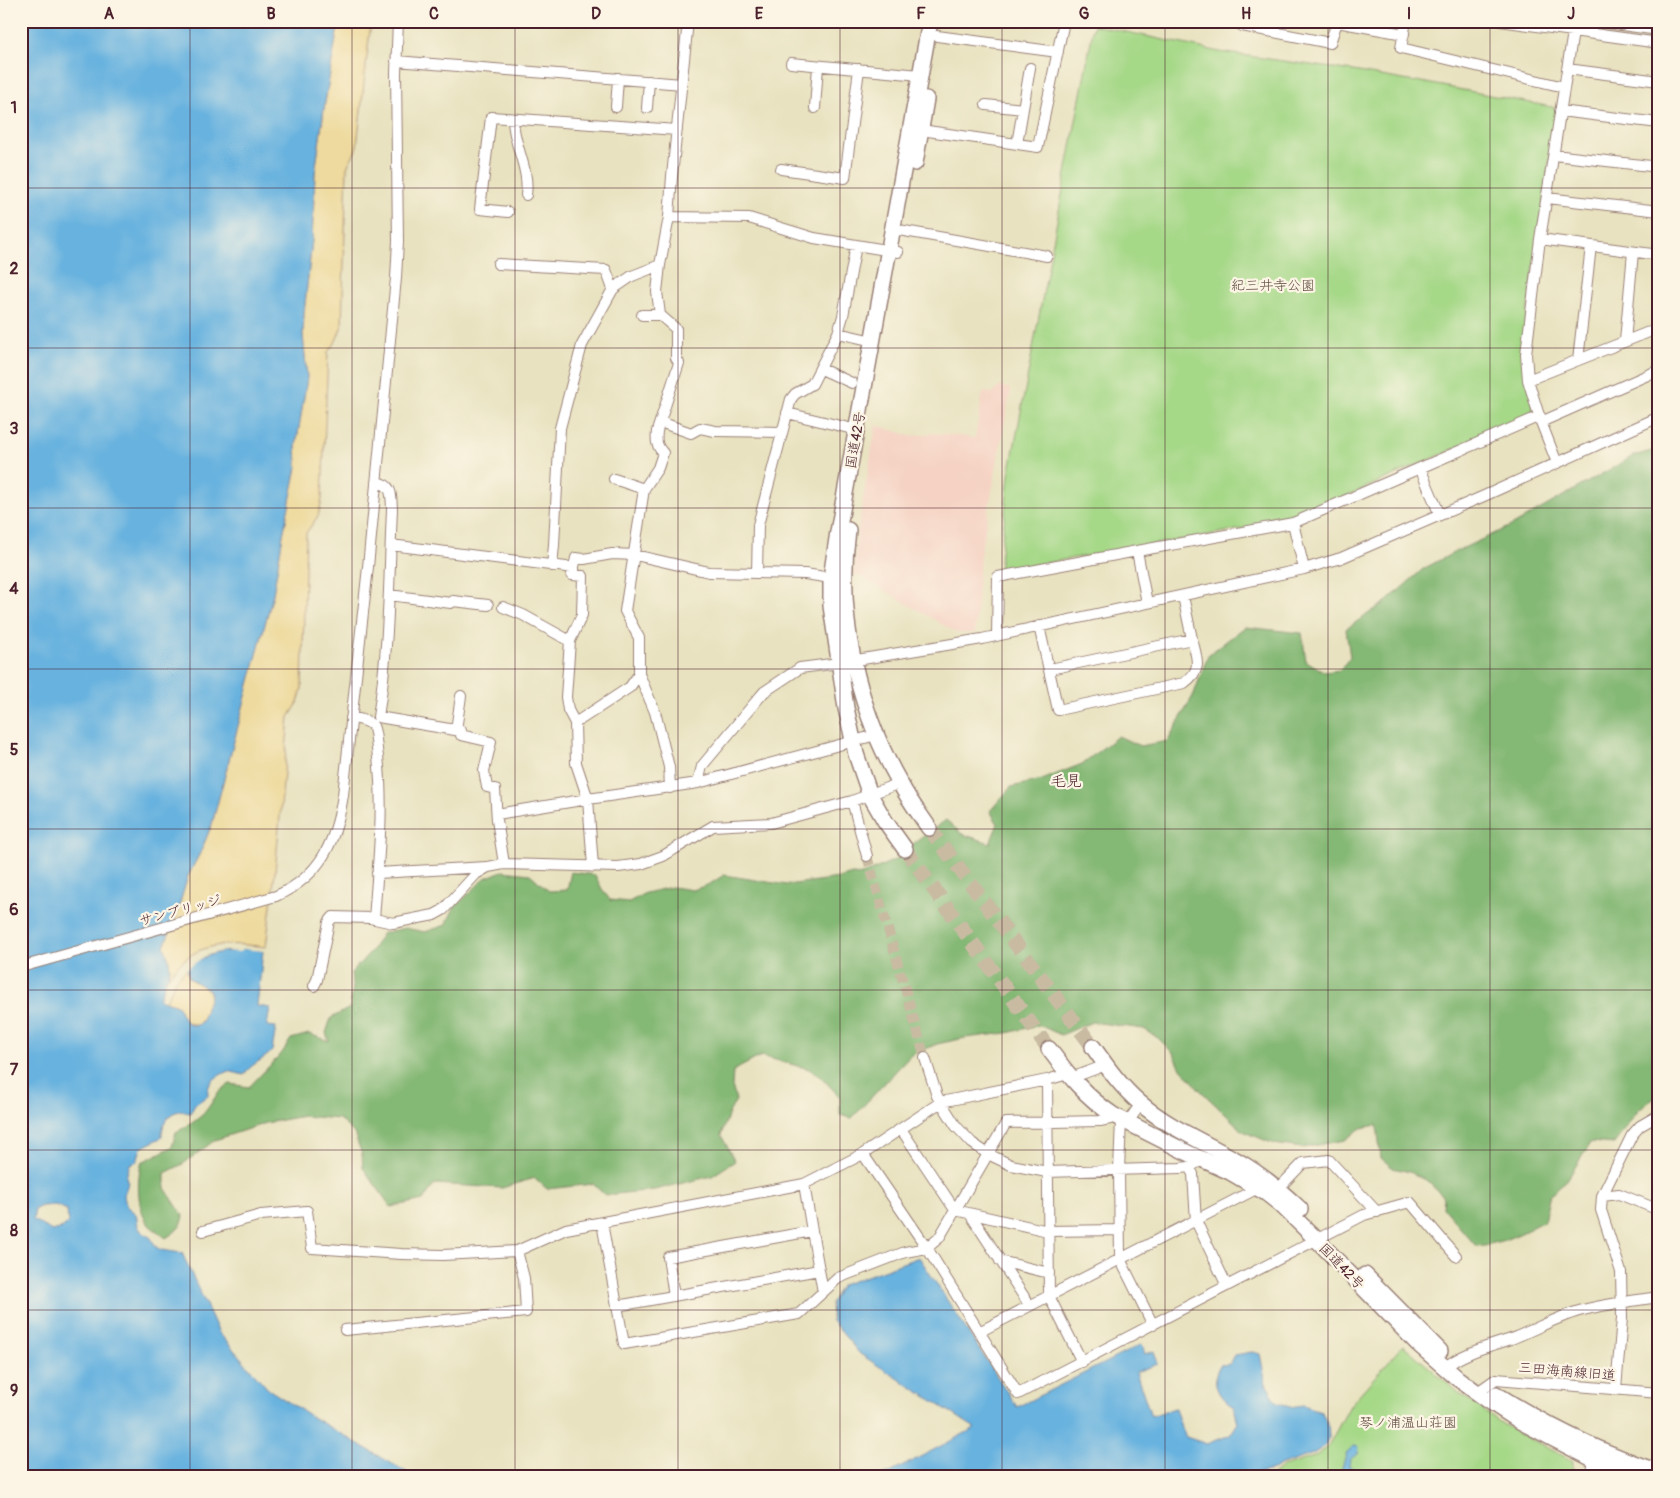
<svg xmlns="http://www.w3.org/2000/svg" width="1680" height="1498" viewBox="0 0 1680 1498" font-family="Pangolin,'Klee One',sans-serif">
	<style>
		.built { fill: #f5d2c3 }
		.green { fill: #a5d887; stroke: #787c59 }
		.forest { fill: #84b874; stroke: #676c50 }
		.sand { fill: #eeda9e; stroke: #9c7c64 }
		.water { fill: #67b2df; stroke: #586885; fill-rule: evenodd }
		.pier { fill: #e8e2c0 }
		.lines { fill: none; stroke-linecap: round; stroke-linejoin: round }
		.minor-tunnel { stroke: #c8bba2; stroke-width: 10; stroke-dasharray: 10 5; stroke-linecap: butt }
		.highway-tunnel { stroke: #c8bba2; stroke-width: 15; stroke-dasharray: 15 8; stroke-linecap: butt }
		.minor-casing { stroke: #998076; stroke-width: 12 }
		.highway-casing { stroke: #998076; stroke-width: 18 }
		.minor { stroke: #fff; stroke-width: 10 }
		.highway { stroke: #fff; stroke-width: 15 }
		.grid { fill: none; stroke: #4a1f2b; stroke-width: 1; stroke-opacity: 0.55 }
		.labels { text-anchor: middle; stroke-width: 4.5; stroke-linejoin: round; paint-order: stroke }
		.park-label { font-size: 14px; fill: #614d42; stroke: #fcf5e5 }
		.street-label { font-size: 14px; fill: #4a1f2b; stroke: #fcf5e5 }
		.quarter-label { font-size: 16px; fill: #4a1f2b; stroke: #fcf5e5 }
		.neatline { fill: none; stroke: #4a1f2b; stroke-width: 2 }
		.grid-label { font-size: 16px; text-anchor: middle; font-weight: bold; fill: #4a1f2b }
	</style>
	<rect width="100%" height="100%" fill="#fcf5e5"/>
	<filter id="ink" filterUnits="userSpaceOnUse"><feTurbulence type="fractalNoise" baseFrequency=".02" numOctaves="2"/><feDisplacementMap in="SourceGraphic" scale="10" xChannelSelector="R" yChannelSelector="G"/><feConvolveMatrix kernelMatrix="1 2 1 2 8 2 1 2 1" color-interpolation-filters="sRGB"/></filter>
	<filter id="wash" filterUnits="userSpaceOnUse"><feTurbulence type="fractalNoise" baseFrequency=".0096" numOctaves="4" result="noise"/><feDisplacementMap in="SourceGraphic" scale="20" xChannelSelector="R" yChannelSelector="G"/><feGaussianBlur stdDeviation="1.12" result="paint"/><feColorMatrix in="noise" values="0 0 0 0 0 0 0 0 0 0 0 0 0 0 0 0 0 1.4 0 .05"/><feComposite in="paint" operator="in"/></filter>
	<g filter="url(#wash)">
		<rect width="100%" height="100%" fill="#e8e2c0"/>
		<path class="built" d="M1000,386L1011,389L980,555L975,633H957L860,576L854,575L857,536L876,425L911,436L934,433L975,438L983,392L993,393Z"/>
		<path class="green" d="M1094,25L1220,52L1353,71L1415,82L1416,81L1557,108L1523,342L1534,414L1303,515L1283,522L999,571L1009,475Z
			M1403,1345L1459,1393L1504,1425L1573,1461L1572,1477H1263L1272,1475L1283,1467L1314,1457L1327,1448L1351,1404Z"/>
		<path class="forest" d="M1659,449V1095L1639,1109L1614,1144L1591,1142L1567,1180L1550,1194L1544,1221C1523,1233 1501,1244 1476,1246L1443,1208L1444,1197L1426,1180L1410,1172L1393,1168L1381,1158L1377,1125L1361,1128L1345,1140L1302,1148L1274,1144L1243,1131L1201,1091L1180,1067L1174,1054L1158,1038L1144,1029L1092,1022L1061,1035L1039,1025L1007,1033L965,1038L937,1044L911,1055L852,1118L840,1115V1097L821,1077L809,1069L761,1056L733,1071L732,1086L736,1100L729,1113L721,1135L735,1161L712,1176L654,1190L605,1195L593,1184L547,1189L535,1178L502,1188L435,1184L423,1200L391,1207L363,1168L362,1154L354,1133L339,1119L303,1116L266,1123L215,1140L183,1164L165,1173V1188L184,1217C181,1228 175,1232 166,1238C161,1234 155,1230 150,1226C137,1213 136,1179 142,1162L172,1147L176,1132C186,1127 195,1122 203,1114C215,1101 213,1094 230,1084L249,1087L282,1053L291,1039L309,1034L329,1041L326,1033L331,1018L350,1008L353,988L351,973L372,950L383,933L405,928L425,932L446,925L454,908L485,878L502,871L530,874L549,891L567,890L571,872L595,875L602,889L610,900L629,902L645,893L672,887L693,890L710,884L724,875L787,885L839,878L852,874L862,875L901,857L913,844L946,820L962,834L990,843L998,824L990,811L1011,787L1042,780L1082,764L1118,736L1140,746L1168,741L1194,694L1208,655L1245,627L1302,633L1306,661L1325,672L1340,670L1350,657L1346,629L1387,601L1423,569L1457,551L1513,525L1633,456Z"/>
		<path class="sand" d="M339,21H371L357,146C355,155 349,160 347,168L342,326L335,343L328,352L322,499L318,516L306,533L302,688L298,703L289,717L275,872L266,947C226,942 194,941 168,977L170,969L164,946L175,919L188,876L201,851L212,824L273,594L283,535L297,467L296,446L307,378L303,335L304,313L312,240L315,173L325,103Z
			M187,968L189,978L210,991C210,1002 206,1019 197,1025L186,1022L177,1005L166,1001L176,980Z"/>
		<path class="water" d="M21,21H339L325,102L315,173L312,240L304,313L303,335L307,378L296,446L297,467L283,535L273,594L212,824L201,851L188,876L175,919L164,946L169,960L170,969L159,999L177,1005L186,1022L191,1025H197L202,1021L210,996V991L189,978L187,968C203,956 216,951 235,951C243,951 236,951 243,949C249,948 257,950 263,951L257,1006L270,1008L267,1026L276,1027L272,1051C264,1060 250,1064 244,1075L228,1071C216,1077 206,1082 208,1096C200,1101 194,1103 191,1113C188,1113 183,1111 179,1111C168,1113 161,1126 162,1137L141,1148L137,1161L130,1164L126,1177L128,1183L124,1195L126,1206L136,1214L138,1226L141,1231L151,1238L156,1247L161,1250L182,1253L219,1333L268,1389L312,1417L415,1477H21ZM55,1205L67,1210L68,1223L63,1228L52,1231L33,1220L35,1209L42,1206Z
			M919,1257L1017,1407L1142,1344L1145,1354L1154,1351L1158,1364L1136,1372L1151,1416L1175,1408L1181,1427L1186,1437L1207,1444L1230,1435L1238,1423L1234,1407C1218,1398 1210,1382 1220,1365L1230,1364L1235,1355L1252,1352L1260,1354L1266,1384L1277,1402L1290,1407L1303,1405L1321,1411L1328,1425L1329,1436L1325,1446L1313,1454L1282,1465L1273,1470L1251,1474L1249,1477H874L888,1474L975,1428L860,1354L832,1321L831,1303L842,1285Z
			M1354,1446L1359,1447L1358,1454L1350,1459L1349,1466L1367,1477H1345L1341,1471L1347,1452Z"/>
		<path class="pier" d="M244,946L264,948L263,951L244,949L239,952L226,951L215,952L205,956L185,970V966L204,953L226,948L238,949Z"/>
	</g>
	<g filter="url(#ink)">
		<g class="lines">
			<path class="minor-tunnel" d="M867,856L925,1058"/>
			<path class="highway-tunnel" d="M929,828L1093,1047
				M905,849L1049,1049"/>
			<defs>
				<path id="minor" d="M1406,21L1401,48L1564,87
					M1500,21L1659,43
					M1592,21L1659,30
					M1242,26L1330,43L1337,22L1404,34
					M937,36L1058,52
					M396,61L682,84
					M791,63L920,75
					M1567,69L1659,81
					M986,105L1023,109
					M616,107L618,78
					M647,108L649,81
					M815,108L818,66
					M1560,111L1659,123
					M513,119C513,145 530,168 526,195
					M921,130L1038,147L1064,21
					M1017,144L1030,68
					M1554,155L1659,167
					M781,169L845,178L859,69
					M1547,198L1659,211
					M508,212L480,209L491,117L677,130
					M669,217L749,218L814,238L898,252
					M893,229L1047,256
					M1540,239L1659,255
					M498,264L606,270L613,289
					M642,315H660
					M838,333L873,341
					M1625,341L1633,252
					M1578,360L1591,246
					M821,369L852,383
					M1528,380L1659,328
					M787,413L857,430
					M660,422L691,433L700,428L715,431L781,432
					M1541,422L1659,370
					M1557,463L1541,422L1528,380L1526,354L1540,239L1573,32
					M614,479L644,489
					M376,482C393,485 391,494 392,509C389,579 389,648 378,717L461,731V735L491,742L484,771L487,787L495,789L497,820L504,864
					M1440,515L1420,468L1540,416
					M1293,523L1420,468
					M391,545L574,568
					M1137,551L1293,523L1304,569
					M552,566L554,545L560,428L582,345L613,289L632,276L660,265
					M757,573L758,525L791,399L795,394L812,384L838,333L843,316L856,245
					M389,595L451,603L453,601L488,605
					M503,607L523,615L570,641
					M1039,626L1058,710L1184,683C1203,670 1197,659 1192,639
					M997,635L998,577L1137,551L1147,603
					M1050,669L1192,639L1183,596
					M351,718C359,719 368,720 373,726C376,732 376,742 377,749C385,805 378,863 374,919
					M575,723L630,687L639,674
					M456,730L461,696
					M698,783L702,766L758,699L764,692L800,668L839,663L982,639L1304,569L1341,558L1484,496L1659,417
					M670,788L669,767L655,712L639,674V638L625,611L644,489L658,468L663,453C656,445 656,441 657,431L679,363L676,358V329L660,315L657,292L660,265L669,217L672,176L688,21
					M852,801L867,856
					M497,814L588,799L698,783L876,735
					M593,867L588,799L576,763L575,723L568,710L566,697L570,641L582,615L583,576L572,575L576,558L584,559L612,554L635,555L709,572L805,574L831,578
					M377,873L487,867
					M21,967L276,896C321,876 336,841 343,795L368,567L396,278L398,241L396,73L398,21
					M314,986L317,980L329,922L333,917L370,918L393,923L434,915L443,910L476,874L488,867L504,864L618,867L641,864L663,856L713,826L771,823L852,801L900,783
					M925,1058L937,1096L956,1126L972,1143L988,1154L1011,1165L1047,1172L1180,1168L1189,1167L1206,1158
					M1071,1078L1106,1065
					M1047,1080L1049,1296L1082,1362
					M1121,1120L1119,1170L1120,1259L1153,1325
					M1127,1123L1141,1104
					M901,1129L955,1210L1048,1231L1120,1230
					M863,1154L927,1248L1018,1394L1364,1215L1410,1202L1456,1256
					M1189,1167L1193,1174L1196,1221L1227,1286
					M1278,1189L1303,1163L1329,1160L1377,1212
					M1602,1196L1619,1194L1659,1210
					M970,1214L1030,1306
					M602,1223L624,1344L799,1314L823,1292L812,1231
					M203,1231L261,1215L307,1211L312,1248L401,1254L443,1255L517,1251L566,1229L804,1184L863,1154L941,1102L1047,1080L1068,1074
					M1000,1261L1049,1273
					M823,1292L838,1278L905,1252L927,1248L939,1238L1006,1123L1100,1121L1110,1119L1113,1115
					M674,1296L668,1257L812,1231L804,1184
					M617,1306L819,1270
					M345,1330L526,1312L524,1278L517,1251
					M979,1332L1258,1188
					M1444,1368C1464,1352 1488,1347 1511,1339C1534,1330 1555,1318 1579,1311C1605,1304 1632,1301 1659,1297
					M1616,1389L1622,1318L1621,1272L1601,1210L1602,1196L1632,1135L1640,1126L1659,1115
					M1476,1393L1496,1379L1659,1393
					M1592,1477L1594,1455"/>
				<path id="highway" d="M915,163L926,99
					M848,530C836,616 857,708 900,783C908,799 919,813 929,828
					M905,849L885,821L870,795L856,754L846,708L831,606V578L838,532L930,21
					M1093,1047C1107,1067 1121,1087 1140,1103C1168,1127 1204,1142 1236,1160C1260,1173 1280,1190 1300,1209
					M1049,1049C1069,1076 1085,1096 1113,1115L1186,1152L1230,1172L1266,1193L1280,1204L1317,1240L1417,1343L1457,1378L1486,1399L1518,1420L1552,1438L1593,1459L1640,1477
					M1365,1275L1440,1351
					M1496,1394C1547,1426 1602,1453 1659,1472"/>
			</defs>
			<use href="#minor" class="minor-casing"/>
			<use href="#highway" class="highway-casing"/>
			<use href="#minor" class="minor"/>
			<use href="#highway" class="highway"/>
		</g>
	</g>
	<path class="grid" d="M190,21V1477M352,21V1477M515,21V1477M678,21V1477M840,21V1477M1002,21V1477M1165,21V1477M1328,21V1477M1490,21V1477M21,188H1659M21,348H1659M21,508H1659M21,669H1659M21,829H1659M21,990H1659M21,1150H1659M21,1310H1659"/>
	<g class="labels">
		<g class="park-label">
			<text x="1273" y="290">紀三井寺公園</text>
			<text x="1408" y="1427">琴ノ浦温山荘園</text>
		</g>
		<g class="street-label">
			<text transform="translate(855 440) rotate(-80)" y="5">国道42号</text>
			<text transform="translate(180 910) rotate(-15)" y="5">サンブリッジ</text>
			<text transform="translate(1342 1266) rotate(46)" y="5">国道42号</text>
			<text transform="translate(1567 1371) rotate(5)" y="5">三田海南線旧道</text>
		</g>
		<g class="quarter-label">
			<text x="1066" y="786">毛見</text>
		</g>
	</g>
	<rect width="1680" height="1498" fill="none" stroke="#fcf5e5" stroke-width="55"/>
	<rect x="28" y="28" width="1624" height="1442" class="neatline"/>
	<g class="grid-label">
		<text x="109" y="19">A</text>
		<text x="271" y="19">B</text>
		<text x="434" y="19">C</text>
		<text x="596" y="19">D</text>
		<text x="759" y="19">E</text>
		<text x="921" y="19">F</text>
		<text x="1084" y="19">G</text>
		<text x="1246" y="19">H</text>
		<text x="1409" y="19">I</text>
		<text x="1571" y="19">J</text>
		<text x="14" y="113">1</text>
		<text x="14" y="274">2</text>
		<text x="14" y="434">3</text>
		<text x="14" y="594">4</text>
		<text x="14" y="755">5</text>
		<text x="14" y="915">6</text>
		<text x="14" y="1075">7</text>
		<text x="14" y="1236">8</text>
		<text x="14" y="1396">9</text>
	</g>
</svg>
